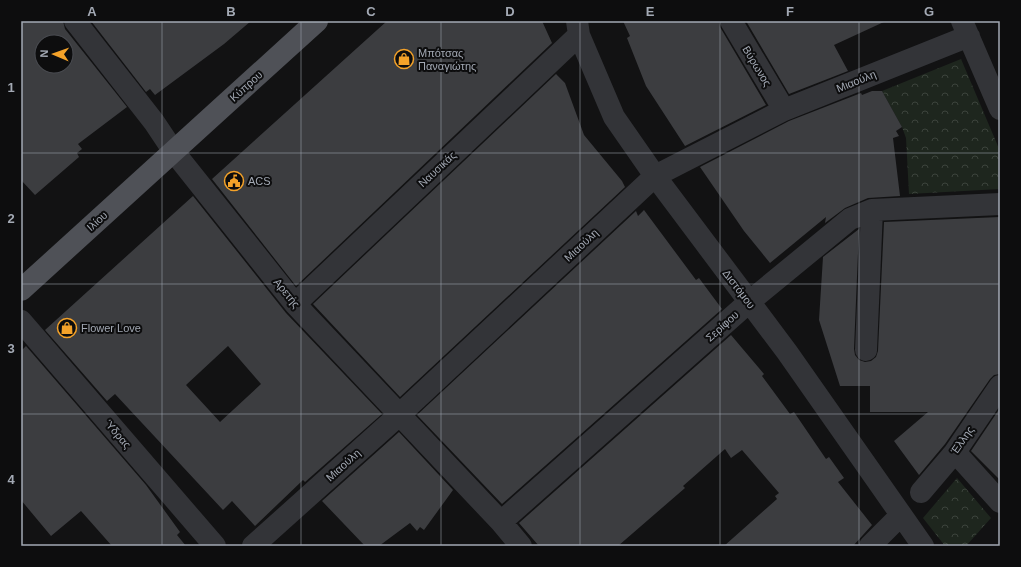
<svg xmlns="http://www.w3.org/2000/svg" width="1021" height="567" viewBox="0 0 1021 567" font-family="Helvetica,sans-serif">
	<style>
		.park { fill: url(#park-crowns) }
		.building { fill: #3c3d40; fill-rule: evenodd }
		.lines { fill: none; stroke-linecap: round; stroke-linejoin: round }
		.minor { stroke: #333438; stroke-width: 22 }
		.major { stroke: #4f5157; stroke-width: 22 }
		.grid { fill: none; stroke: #a3a9b4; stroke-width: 1; stroke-opacity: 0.55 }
		.labels { text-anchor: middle; stroke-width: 4; stroke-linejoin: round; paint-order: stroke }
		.poi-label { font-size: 11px; fill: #a3a9b4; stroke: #0d0d0e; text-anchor: start }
		.street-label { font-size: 11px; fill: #a3a9b4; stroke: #0d0d0e }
		.neatline { fill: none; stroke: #a3a9b4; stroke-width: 1.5 }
		.grid-label { font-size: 13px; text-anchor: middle; font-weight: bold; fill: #a3a9b4 }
	</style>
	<defs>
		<pattern id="park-crowns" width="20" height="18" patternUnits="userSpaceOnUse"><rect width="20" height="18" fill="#1e261e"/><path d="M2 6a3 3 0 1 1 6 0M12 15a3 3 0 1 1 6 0" fill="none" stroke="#3c433c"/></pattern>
	</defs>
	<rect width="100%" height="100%" fill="#121213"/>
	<path class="park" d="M961,59L1000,151V189L909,194L906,138L902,127L882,91Z
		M957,478L991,518L966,546H945L923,518Z"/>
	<path class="building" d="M21,21H63L65,29L127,107L78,144L82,149L77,153L79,157L35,195L21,180ZM42,42H66V66H42Z
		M91,21H251L224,44L155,95L150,89L146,92Z
		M387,21H542L552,43L296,286L212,179Z
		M623,21H719L720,27L766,105L685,146L646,86L627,38L630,36Z
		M746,21H886L834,45L848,71L789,94Z
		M556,74L565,83L584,135L622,181L625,187L400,397L313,304Z
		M872,91H882L902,127L896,131L899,136L893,138L900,196L868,198L845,208L825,223L826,217L770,263L744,231L700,167L789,121L861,93L862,95Z
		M193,196L286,313L382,414L305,482L303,480L255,526L232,501L223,510L115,394L107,401L45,330ZM228,346L261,384L220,422L186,385Z
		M644,210L696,280L699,278L722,309L502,504L417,415L636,211L638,216Z
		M1000,217V374L994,375L990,379L945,444L919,475L894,441L928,412H870V386H840L819,320L823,257L859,229L854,349L855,355L859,360L865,362L871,361L876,357L878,351L884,222Z
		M731,335L764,374L762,376L790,414L794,412L826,459L829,457L844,478L838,482L872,525L853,546H724L777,499L775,496L779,493L742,450L731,458L725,449L683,486L685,488L618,546H539L519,523Z
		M26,346L146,485L180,532L177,535L186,546H112L81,511L51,536L21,500V351Z
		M1000,408V480L971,451Z
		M399,432L453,490L424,530L420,527L417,531L410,523L379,546H365L322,501Z"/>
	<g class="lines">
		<path class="minor" d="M75,21L154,122L174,152L295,304L501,522L521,546
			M577,21L579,35L614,117L655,176L787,352L923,546
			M731,21L784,110
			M962,21L1000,109
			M295,304L579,35
			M21,321L215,546
			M866,350L872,210
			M955,452L1000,502
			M921,492L955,452L1000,386
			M501,522L749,302L850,219L872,210L1000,204
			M253,546L399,415L655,176L784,110L969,36
			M870,546L901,515"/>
		<path class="major" d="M21,290L317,21"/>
	</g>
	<path class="grid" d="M162,21V546M301,21V546M441,21V546M580,21V546M720,21V546M859,21V546M21,153H1000M21,284H1000M21,414H1000"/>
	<defs>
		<symbol id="shop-ring" viewBox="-11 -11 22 22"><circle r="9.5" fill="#0d0d0e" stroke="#f4a229" stroke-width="1.5"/><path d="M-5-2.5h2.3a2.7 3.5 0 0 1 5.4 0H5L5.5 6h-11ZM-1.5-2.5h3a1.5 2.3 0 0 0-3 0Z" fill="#f4a229"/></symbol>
		<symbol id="civic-ring" viewBox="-11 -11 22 22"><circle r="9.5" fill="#0d0d0e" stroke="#f4a229" stroke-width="1.5"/><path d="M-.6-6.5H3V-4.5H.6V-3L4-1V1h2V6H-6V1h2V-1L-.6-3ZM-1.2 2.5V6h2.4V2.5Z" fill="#f4a229"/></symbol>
	</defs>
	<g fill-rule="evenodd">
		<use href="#shop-ring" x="393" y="48" width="22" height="22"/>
		<use href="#civic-ring" x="223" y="170" width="22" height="22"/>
		<use href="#shop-ring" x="56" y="317" width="22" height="22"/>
	</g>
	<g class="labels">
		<g class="poi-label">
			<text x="418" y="57">Μπότσας<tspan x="418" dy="13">Παναγιώτης</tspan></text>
			<text x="248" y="185">ACS</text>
			<text x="81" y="332">Flower Love</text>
		</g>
		<g class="street-label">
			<text transform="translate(757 66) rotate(59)" y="4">Βύρωνος</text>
			<text transform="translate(856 81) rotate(-22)" y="4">Μιαούλη</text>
			<text transform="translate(246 86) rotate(-42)" y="4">Κύπρου</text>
			<text transform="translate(437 169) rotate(-43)" y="4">Ναυσικάς</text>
			<text transform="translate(97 221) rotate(-42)" y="4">Ιλίου</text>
			<text transform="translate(581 245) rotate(-43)" y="4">Μιαούλη</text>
			<text transform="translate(739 289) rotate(53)" y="4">Διστόμου</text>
			<text transform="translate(287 293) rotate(51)" y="4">Αρετής</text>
			<text transform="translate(722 326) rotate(-42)" y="4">Σερίφου</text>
			<text transform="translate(118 434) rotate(49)" y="4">Ύδρας</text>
			<text transform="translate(962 440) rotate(-55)" y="4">Έλλης</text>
			<text transform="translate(343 465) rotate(-42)" y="4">Μιαούλη</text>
		</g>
	</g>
	<rect width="1021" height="567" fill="none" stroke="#0d0d0e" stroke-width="44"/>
	<g transform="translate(54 54) rotate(272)"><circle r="19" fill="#0d0d0e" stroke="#494b50"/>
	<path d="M0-3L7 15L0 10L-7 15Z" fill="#f4a229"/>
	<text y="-6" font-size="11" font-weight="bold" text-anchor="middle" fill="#a3a9b4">N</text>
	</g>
	<rect x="22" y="22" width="977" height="523" class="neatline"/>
	<g class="grid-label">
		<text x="92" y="16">A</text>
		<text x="231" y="16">B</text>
		<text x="371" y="16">C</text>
		<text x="510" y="16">D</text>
		<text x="650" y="16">E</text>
		<text x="790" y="16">F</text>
		<text x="929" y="16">G</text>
		<text x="11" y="92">1</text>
		<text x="11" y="223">2</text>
		<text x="11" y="353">3</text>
		<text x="11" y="484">4</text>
	</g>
</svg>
